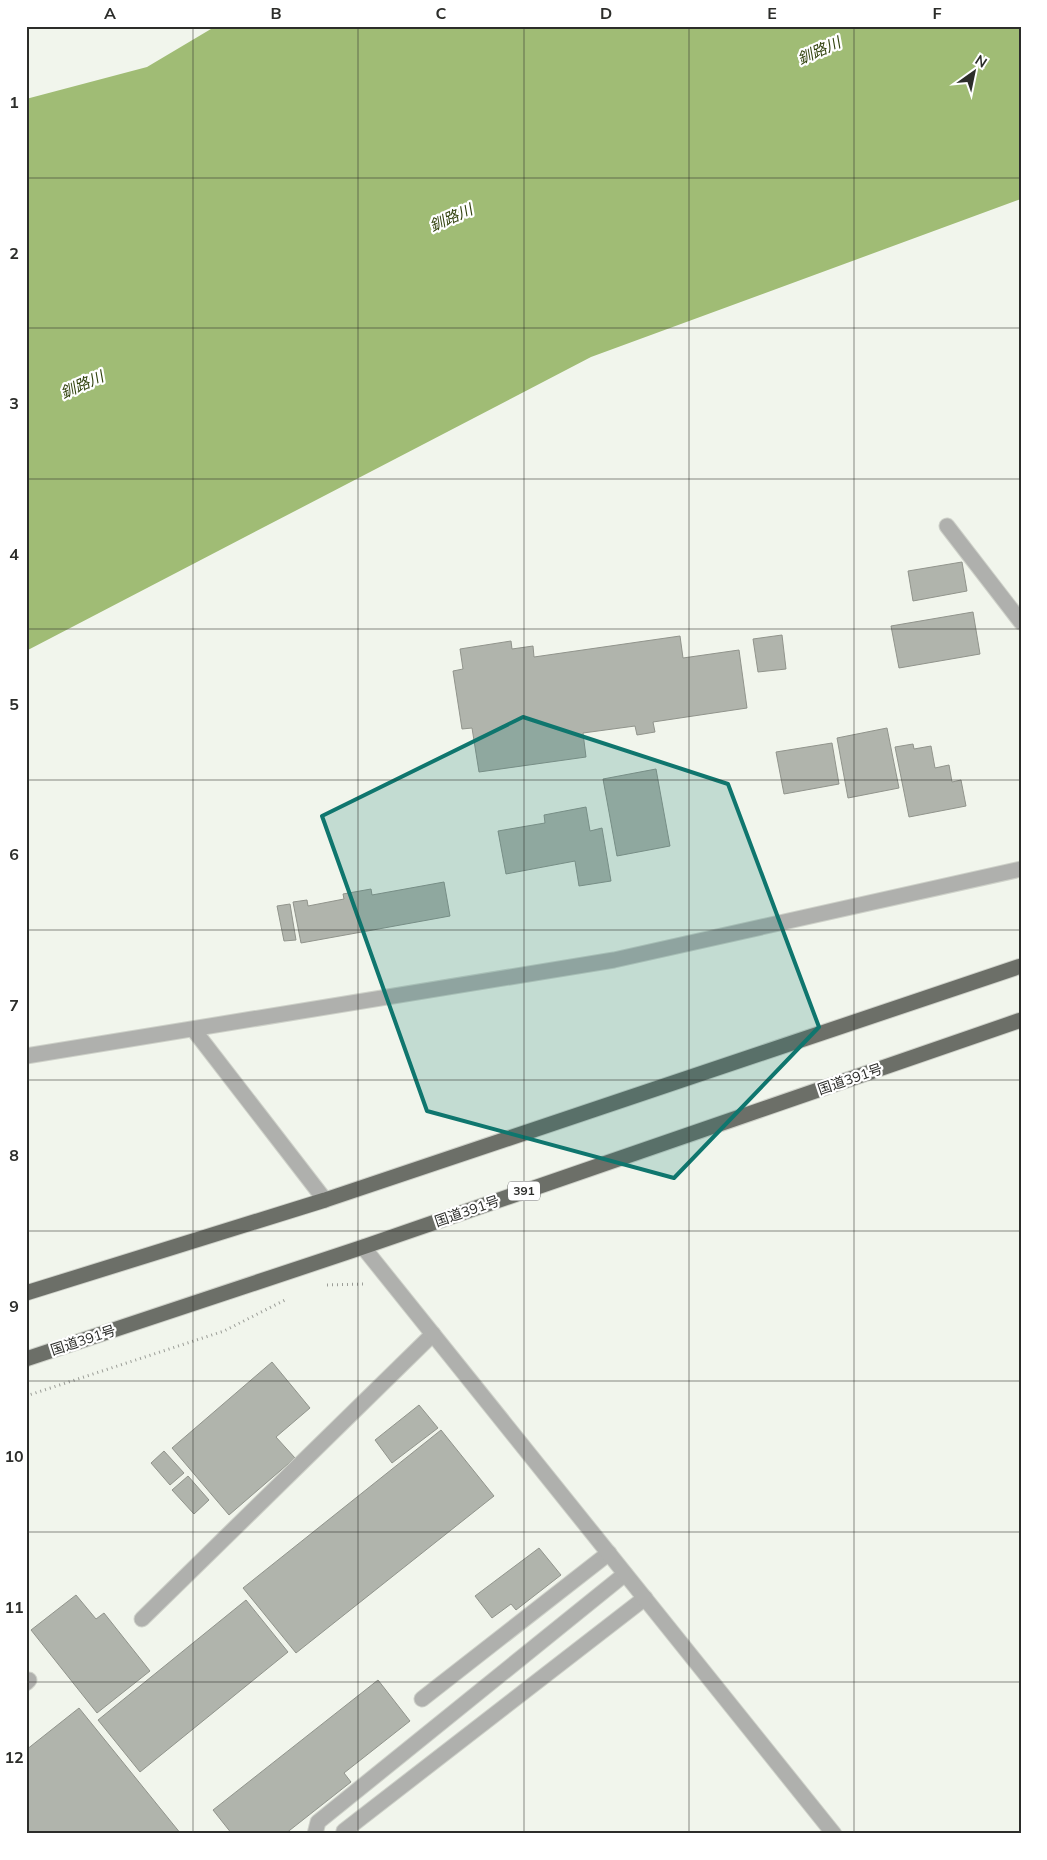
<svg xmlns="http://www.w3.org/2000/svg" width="1047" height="1860" viewBox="0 0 1047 1860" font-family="Mulish,'Noto Sans JP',sans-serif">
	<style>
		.water { fill: #a0bc75 }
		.building { fill: #b0b4ac; stroke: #91948c }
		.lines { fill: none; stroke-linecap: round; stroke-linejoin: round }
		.service-casing { stroke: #ced1c9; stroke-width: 17 }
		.minor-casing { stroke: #ced1c9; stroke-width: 17 }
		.trunk-casing { stroke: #ced1c9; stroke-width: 17 }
		.path { stroke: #9b9d97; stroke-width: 3; stroke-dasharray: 1 4; stroke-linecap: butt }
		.service { stroke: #afb0ad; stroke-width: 15 }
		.minor { stroke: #afb0ad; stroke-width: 15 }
		.trunk { stroke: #6c6f68; stroke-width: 15 }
		.marked { fill: #0f766e; fill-opacity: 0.2; stroke: #0f766e; stroke-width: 4; stroke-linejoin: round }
		.grid { fill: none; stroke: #2c2d2a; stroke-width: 1; stroke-opacity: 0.55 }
		.labels { text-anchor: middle; stroke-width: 4.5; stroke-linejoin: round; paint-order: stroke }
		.shield { fill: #fff; stroke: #6b6c6a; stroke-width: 1 }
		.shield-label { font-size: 12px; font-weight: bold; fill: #2c2d2a }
		.street-label { font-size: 14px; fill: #2c2d2a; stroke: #fff }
		.water-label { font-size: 15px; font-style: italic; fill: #30410c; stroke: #fff }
		.neatline { fill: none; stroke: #2c2d2a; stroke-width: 2 }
		.grid-label { font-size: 16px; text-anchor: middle; font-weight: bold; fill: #2c2d2a }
	</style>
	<rect width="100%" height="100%" fill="#f1f5ec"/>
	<path class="water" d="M216,26H1021V199L591,357L26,651V99L147,67Z"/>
	<path class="building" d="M962,562L967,591L913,601L908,571Z
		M973,612L980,654L899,668L891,626Z
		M782,635L786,669L758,672L753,639Z
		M680,636L683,658L739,650L747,708L653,722L655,732L637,735L635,726L583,733L586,757L479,772L472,728L462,729L453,671L463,669L460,649L511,641L512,649L533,646L534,657Z
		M887,728L899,788L848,798L837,738Z
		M832,743L839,784L784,794L776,752Z
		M913,744L914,749L931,746L935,768L949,765L952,782L961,780L966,806L909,817L895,747Z
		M656,769L670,846L617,856L603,779Z
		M586,807L590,831L602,828L611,881L579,886L575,861L506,874L498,831L545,823L544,815Z
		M444,882L450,916L301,943L293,902L307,900L308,906L344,899L343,894L371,889L372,895Z
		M290,904L296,940L284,941L277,906Z
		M272,1362L310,1408L276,1437L295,1458L229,1515L172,1448Z
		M419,1405L438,1428L392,1463L375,1440Z
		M441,1430L494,1496L296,1653L243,1588Z
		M164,1451L184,1473L170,1485L151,1463Z
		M188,1476L209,1500L194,1514L172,1490Z
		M539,1548L561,1575L516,1610L511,1604L492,1618L475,1596Z
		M76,1595L96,1619L104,1613L150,1671L97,1713L31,1630Z
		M246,1600L288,1652L140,1772L98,1720Z
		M378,1680L410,1721L344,1773L351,1782L285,1834H232L213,1810Z
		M79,1708L181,1834H26V1750Z"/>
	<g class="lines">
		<defs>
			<path id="service" d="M947,526L1021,622
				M193,1029L325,1200
				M26,1056L614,960L1021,869
				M142,1619L433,1334
				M26,1683L29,1680
				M422,1699L609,1553
				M315,1834L318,1822L625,1574
				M346,1834L344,1831L645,1598"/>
			<path id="minor" d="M363,1247L834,1834"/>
			<path id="trunk" d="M26,1293L325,1200L1021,966
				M26,1359L363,1247L1021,1020"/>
		</defs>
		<use href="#service" class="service-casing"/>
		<use href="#minor" class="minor-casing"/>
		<use href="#trunk" class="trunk-casing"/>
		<path class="path" d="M327,1285L364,1284
			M26,1396L224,1331L287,1299"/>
		<use href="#service" class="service"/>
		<use href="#minor" class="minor"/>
		<use href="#trunk" class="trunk"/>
	</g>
	<path class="marked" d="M523,717L728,784L819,1027L674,1178L427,1111L322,816Z"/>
	<path class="grid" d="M193,26V1834M358,26V1834M524,26V1834M689,26V1834M854,26V1834M26,178H1021M26,328H1021M26,479H1021M26,629H1021M26,780H1021M26,930H1021M26,1080H1021M26,1231H1021M26,1381H1021M26,1532H1021M26,1682H1021"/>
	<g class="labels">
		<rect class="shield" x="508" y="1181.5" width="32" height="19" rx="4"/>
		<g class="shield-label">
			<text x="524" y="1195">391</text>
		</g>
		<g class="street-label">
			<text transform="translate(850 1079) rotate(-19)" y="5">国道391号</text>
			<text transform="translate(467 1211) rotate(-19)" y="5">国道391号</text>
			<text transform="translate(83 1340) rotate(-18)" y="5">国道391号</text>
		</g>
		<g class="water-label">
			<text transform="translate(819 51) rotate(-24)" y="5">釧路川</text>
			<text transform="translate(451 218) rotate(-24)" y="5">釧路川</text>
			<text transform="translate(82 385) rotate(-24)" y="5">釧路川</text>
		</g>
	</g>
	<rect width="1047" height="1860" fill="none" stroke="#ffffff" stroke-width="55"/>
	<g transform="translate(974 72) rotate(33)" stroke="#ffffff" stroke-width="4" paint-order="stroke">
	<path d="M0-4L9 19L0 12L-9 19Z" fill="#2c2d2a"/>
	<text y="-8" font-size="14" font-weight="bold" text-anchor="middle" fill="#2c2d2a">N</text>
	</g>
	<rect x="28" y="28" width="992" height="1804" class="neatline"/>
	<g class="grid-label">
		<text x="110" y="19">A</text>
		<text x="276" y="19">B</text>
		<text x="441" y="19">C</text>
		<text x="606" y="19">D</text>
		<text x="772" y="19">E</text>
		<text x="937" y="19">F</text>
		<text x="14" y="108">1</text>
		<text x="14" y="259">2</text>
		<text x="14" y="409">3</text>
		<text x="14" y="560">4</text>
		<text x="14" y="710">5</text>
		<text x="14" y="860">6</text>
		<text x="14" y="1011">7</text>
		<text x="14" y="1161">8</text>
		<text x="14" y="1312">9</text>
		<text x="14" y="1462">10</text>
		<text x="14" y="1613">11</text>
		<text x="14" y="1763">12</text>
	</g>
</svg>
